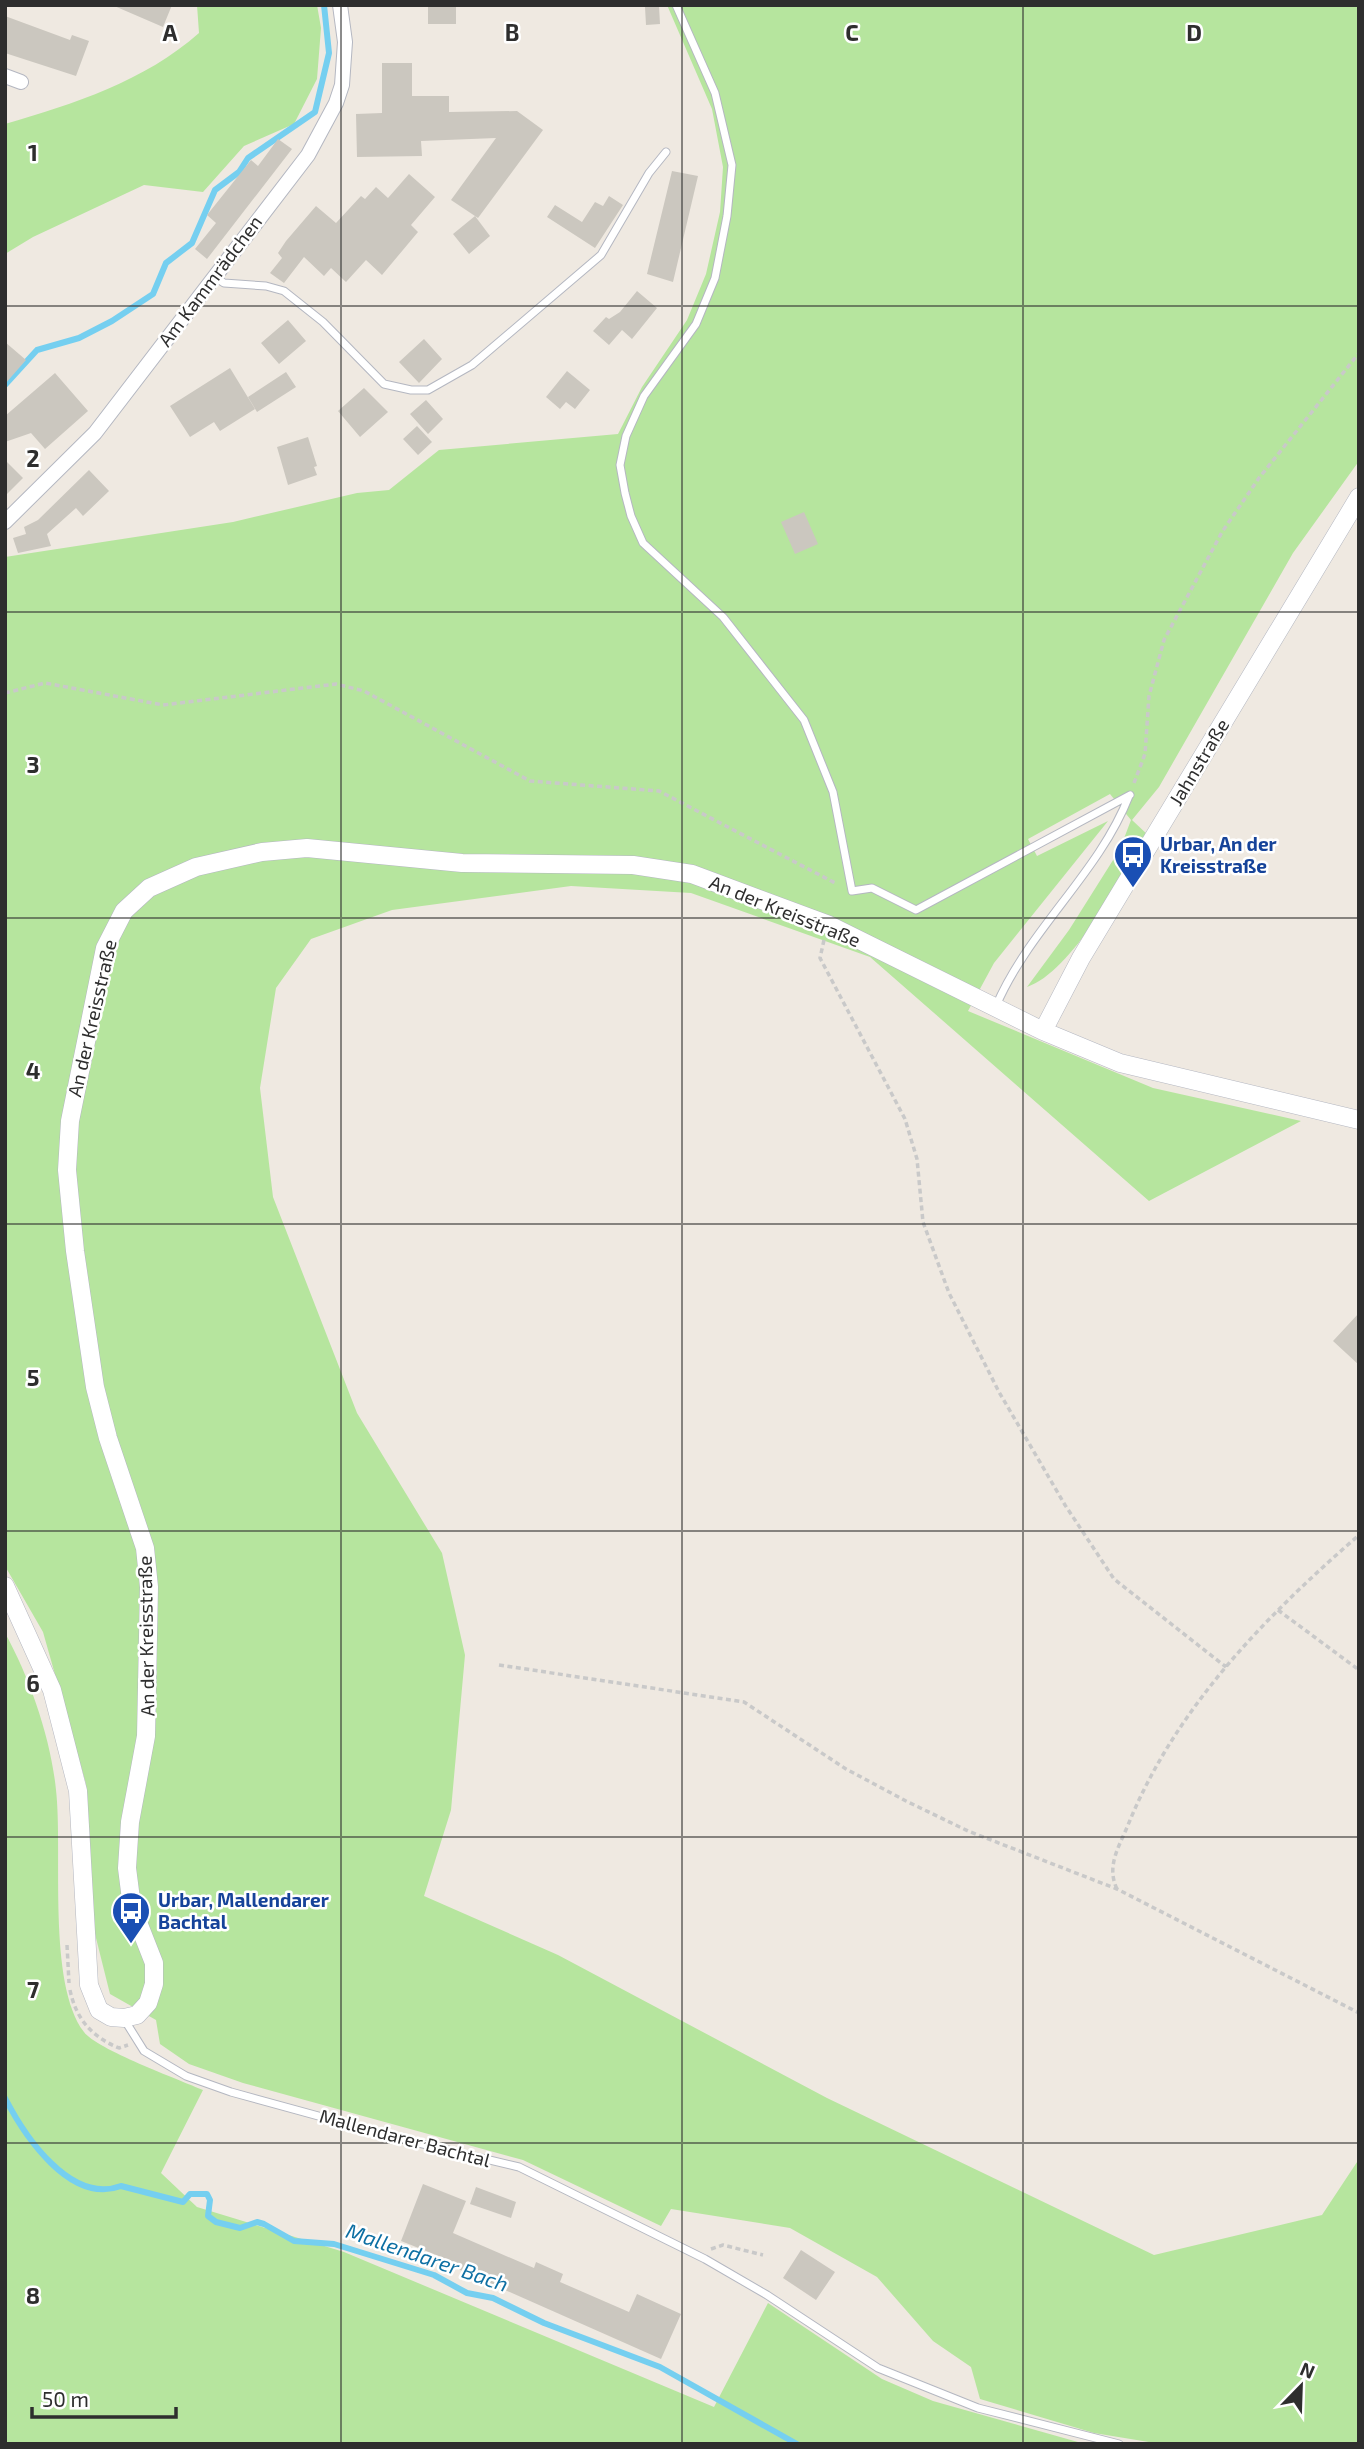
<svg xmlns="http://www.w3.org/2000/svg" width="1364" height="2449" viewBox="0 0 1364 2449" font-family="'Exo 2',sans-serif">
	<style>
		.green { fill: #b6e59e }
		.lines { fill: none; stroke-linecap: round; stroke-linejoin: round }
		.stream { stroke: #75cff0; stroke-width: 6 }
		.building { fill: #cbc7bf }
		.service-casing { stroke: #b4b7c1; stroke-width: 9 }
		.minor-casing { stroke: #b4b7c1; stroke-width: 16 }
		.tertiary-casing { stroke: #b4b7c1; stroke-width: 19 }
		.path { stroke: #c9c9c9; stroke-width: 3.5; stroke-dasharray: 5 3.5; stroke-linecap: butt }
		.service { stroke: #fff; stroke-width: 7 }
		.minor { stroke: #fff; stroke-width: 14 }
		.tertiary { stroke: #fff; stroke-width: 18 }
		.grid { fill: none; stroke: #2e2e2e; stroke-width: 2; stroke-opacity: 0.55 }
		.labels { text-anchor: middle; stroke-width: 5; stroke-linejoin: round; paint-order: stroke }
		.street-label { font-size: 19px; fill: #2e2e2e; stroke: #fff }
		.transit-label { font-size: 19px; font-weight: bold; fill: #164399; stroke: #fff; text-anchor: start }
		.water-label { font-size: 21px; font-style: italic; fill: #0d6fa3; stroke: #fff }
		.grid-label { font-size: 23px; text-anchor: middle; font-weight: bold; fill: #2e2e2e; stroke: #fff; stroke-width: 5; stroke-linejoin: round; paint-order: stroke }
	</style>
	<rect width="100%" height="100%" fill="#efe9e1"/>
	<path class="green" d="M197,5H317L321,28L317,79L294,124L244,146L203,192L144,185L33,237L5,254V124C74,104 145,81 199,33Z
		M667,5H1359V461L1293,553L1159,787L1132,820L1149,836C1122,877 1072,972 1027,987L1069,930L1120,849L1131,820L1110,794L1028,839L1037,856L1108,821L994,963L968,1011L1153,1088L1301,1121L1149,1201L870,957L691,893L571,886L392,910L311,939L276,988L260,1088L273,1197L357,1413L442,1553L465,1655L451,1810L424,1896L558,1955L827,2098L1154,2255L1322,2215L1359,2159V2444H1161L1094,2433L980,2399L971,2367L933,2341L877,2277L790,2228L671,2209L661,2226L523,2160L243,2083L189,2064L160,2044L156,2020L110,1994L94,1930L86,1784L43,1632L5,1566V557L233,522L357,493L389,490L439,450L618,434L642,387L687,320L706,274L720,212L723,167L712,109Z
		M5,1633C30,1678 51,1739 56,1790C63,1853 47,1983 84,2032C96,2049 180,2080 203,2090L161,2173L197,2207L344,2252L714,2407L768,2303L882,2379L933,2401L1085,2444H5Z"/>
	<g class="lines">
		<path class="stream" d="M5,385L37,350L79,338L112,321L153,294L166,263L192,243L215,190L239,172L248,158L315,112L329,53L324,5
			M5,2098C24,2135 70,2205 121,2186L183,2202L190,2194H207L210,2200L208,2216L216,2222L240,2228L257,2222L264,2224L294,2241L334,2244L434,2275L467,2293L493,2298L544,2323L660,2367L797,2444"/>
	</g>
	<path class="building" d="M112,5H172L163,27Z
		M428,5H456V24H428Z
		M659,6L660,24L646,25L645,7Z
		M5,16L70,40L72,35L89,41L76,76L5,53Z
		M382,63H412V96H449V112L517,111L543,130L478,218L451,200L496,138L421,141L422,156L357,157L356,114L382,113Z
		M278,139L292,149L207,259L195,249L216,223L207,215L251,160L258,166Z
		M672,171L698,176L673,282L647,274Z
		M409,174L435,197L411,225L418,232L382,275L366,260L346,282L331,268L324,276L304,257L284,283L270,273L282,258L278,253L286,241L316,206L336,223L361,196L365,199L376,187L388,198Z
		M609,196L623,205L595,248L547,217L555,205L582,222L595,202L603,206Z
		M475,216L490,236L469,254L453,234Z
		M637,291L657,308L632,339L622,330L609,345L593,331L606,317L609,319L620,312Z
		M288,320L306,341L279,364L261,343Z
		M424,339L442,359L419,383L399,362Z
		M5,342L26,360L5,384Z
		M230,368L255,409L220,431L214,422L190,437L170,406Z
		M567,371L590,390L575,409L566,402L560,409L546,397Z
		M286,372L296,387L257,412L248,397Z
		M55,373L88,411L45,449L31,433L5,442V416Z
		M364,388L388,412L360,437L338,411Z
		M426,400L443,419L428,434L410,414Z
		M417,426L432,442L418,455L403,439Z
		M308,437L317,466L314,467L317,475L288,485L277,447Z
		M5,460L23,478L5,496Z
		M89,470L109,491L83,516L76,508L47,534L51,546L18,553L13,538L26,534L24,527L38,520Z
		M804,512L818,544L795,554L781,522Z
		M1359,1313V1365L1333,1341Z
		M423,2184L466,2201L453,2233L534,2268L536,2262L563,2274L560,2282L629,2312L637,2294L681,2314L661,2359L451,2266L454,2262L401,2241Z
		M476,2187L516,2202L511,2218L470,2204Z
		M801,2250L835,2272L816,2300L783,2278Z"/>
	<g class="lines">
		<defs>
			<path id="service" d="M676,5L715,93L732,165L727,216L715,278L696,324L644,396L626,436L620,465L625,493L631,516L643,543L723,617L804,720L833,792L852,891L872,888L916,910L1130,795
				M213,276L224,283L266,286L284,291L323,322L384,384L411,390H428L472,365L601,255L649,173L666,152
				M996,1006C1029,929 1099,873 1129,796
				M124,2019L144,2051L186,2076L231,2092L406,2140L519,2167L705,2259L767,2295L878,2368L978,2408L1119,2444"/>
			<path id="minor" d="M5,76L21,82
				M5,522L95,433L308,155L336,103L342,85L345,42L340,5"/>
			<path id="tertiary" d="M1043,1031L1081,958L1359,497
				M5,1586L52,1690L78,1791L89,1985L99,2010L111,2017L124,2018L137,2015L148,2003L154,1984V1963L132,1907L127,1868L130,1822L146,1736L149,1587L145,1548L108,1438L95,1387L75,1251L67,1170L70,1121L105,948L124,911L149,888L196,867L262,852L307,848L462,863L633,865L692,874L829,925L1043,1031L1120,1063L1359,1120"/>
		</defs>
		<use href="#service" class="service-casing"/>
		<use href="#minor" class="minor-casing"/>
		<use href="#tertiary" class="tertiary-casing"/>
		<path class="path" d="M5,693L45,683L163,705L336,684L364,691L530,781L659,791L837,884
			M1134,783L1145,754L1149,696L1164,640L1222,532L1259,478L1359,353
			M824,940L820,958L905,1119L917,1159L923,1222L949,1293L999,1392L1065,1505L1114,1579L1226,1667
			M1278,1610L1359,1670
			M499,1665L744,1702L846,1769L906,1801L968,1831L1117,1889L1359,2013
			M1117,1889C1106,1866 1119,1847 1128,1825C1176,1707 1265,1617 1359,1535
			M67,1945L69,1983
			M70,1990C76,2019 92,2037 119,2048L128,2045
			M711,2249L723,2245L763,2255"/>
		<use href="#service" class="service"/>
		<use href="#minor" class="minor"/>
		<use href="#tertiary" class="tertiary"/>
	</g>
	<path class="grid" d="M341,5V2444M682,5V2444M1023,5V2444M5,306H1359M5,612H1359M5,918H1359M5,1224H1359M5,1531H1359M5,1837H1359M5,2143H1359"/>
	<defs>
		<symbol id="bus-pin" viewBox="-11 -11 22 30"><path d="M0 17L-7.5 6A9.5 9.5 0 1 1 7.5 6Z" fill="#1a4fb4" stroke="#fff"/><path d="M-5-6H5V4H4V6H2V4H-2V6H-4V4H-5ZM-3.5-4V0h7V-4ZM-3.5 1.2v1.5H-2V1.2ZM2 1.2v1.5H3.5V1.2Z" fill="#fff"/></symbol>
	</defs>
	<g fill-rule="evenodd">
		<use href="#bus-pin" x="1111" y="833" width="44" height="60"/>
		<use href="#bus-pin" x="109" y="1889" width="44" height="60"/>
	</g>
	<g class="labels">
		<g class="street-label">
			<text transform="translate(210 281) rotate(-53)" y="7">Am Kammrädchen</text>
			<text transform="translate(1199 762) rotate(-59)" y="7">Jahnstraße</text>
			<text transform="translate(785 911) rotate(22)" y="7">An der Kreisstraße</text>
			<text transform="translate(92 1018) rotate(-77)" y="7">An der Kreisstraße</text>
			<text transform="translate(146 1636) rotate(-91)" y="7">An der Kreisstraße</text>
			<text transform="translate(405 2138) rotate(15)" y="7">Mallendarer Bachtal</text>
		</g>
		<g class="transit-label">
			<text x="1160" y="851">Urbar, An der<tspan x="1160" dy="22">Kreisstraße</tspan></text>
			<text x="158" y="1907">Urbar, Mallendarer<tspan x="158" dy="22">Bachtal</tspan></text>
		</g>
		<g class="water-label">
			<text transform="translate(427 2258) rotate(19)" y="7">Mallendarer Bach</text>
		</g>
	</g>
	<g class="grid-label">
		<text x="170" y="41">A</text>
		<text x="512" y="41">B</text>
		<text x="852" y="41">C</text>
		<text x="1194" y="41">D</text>
		<text x="33" y="161">1</text>
		<text x="33" y="467">2</text>
		<text x="33" y="773">3</text>
		<text x="33" y="1079">4</text>
		<text x="33" y="1386">5</text>
		<text x="33" y="1692">6</text>
		<text x="33" y="1998">7</text>
		<text x="33" y="2304">8</text>
	</g>
	<rect width="1364" height="2449" fill="none" stroke="#2e2e2e" stroke-width="14"/>
	<g transform="translate(1301 2386) rotate(23)" stroke="#ffffff" stroke-width="5" paint-order="stroke">
	<path d="M0-5L12 26L0 18L-12 26Z" fill="#2e2e2e"/>
	<text y="-10" font-size="19" font-weight="bold" text-anchor="middle" fill="#2e2e2e">N</text>
	</g>
	<path d="M32 2407v10h144v-10" fill="none" stroke="#2e2e2e" stroke-width="3.5"/>
	<text x="42" y="2407" font-size="21" fill="#2e2e2e" stroke="#ffffff" stroke-width="5" paint-order="stroke">50 m</text>
</svg>
